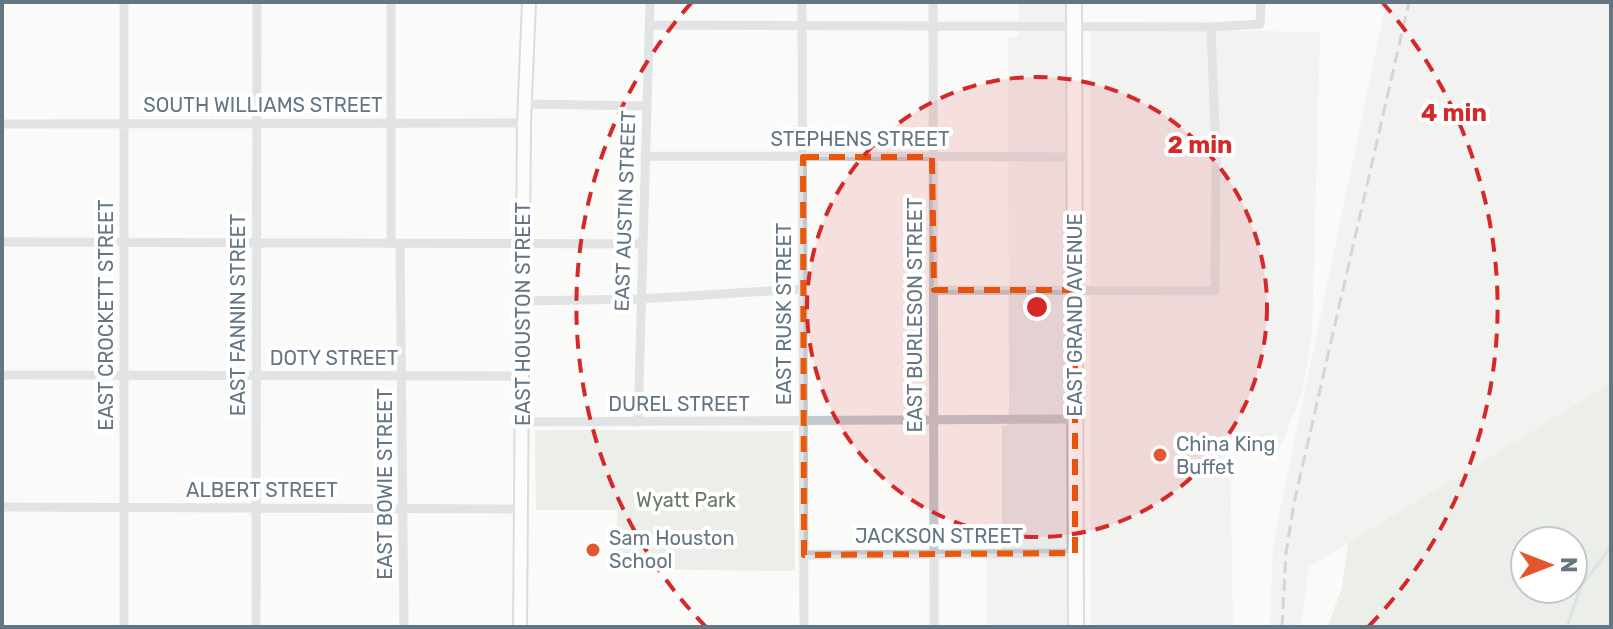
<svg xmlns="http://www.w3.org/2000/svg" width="1613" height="629" viewBox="0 0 1613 629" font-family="Rubik,sans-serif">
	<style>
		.built { fill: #e8e9e9 }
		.green { fill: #dadfd7; fill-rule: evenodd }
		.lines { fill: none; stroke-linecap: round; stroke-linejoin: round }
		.stream { stroke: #bbc7cb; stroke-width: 3 }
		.secondary-casing { stroke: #b3babf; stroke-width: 16 }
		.trunk-casing { stroke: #b4b9bd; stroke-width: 18 }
		.minor { stroke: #c3c8cc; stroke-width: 9 }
		.secondary { stroke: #fff; stroke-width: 12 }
		.trunk { stroke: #fff; stroke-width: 14 }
		.rail { stroke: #a2aab0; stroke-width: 3; stroke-dasharray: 12 6; stroke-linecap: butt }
		.marked { fill: none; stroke: #e8590c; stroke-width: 6; stroke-dasharray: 16 10; stroke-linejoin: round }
		.ring { fill: none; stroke: #d62828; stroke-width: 4; stroke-dasharray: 14 10 }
		.poi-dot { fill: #e4572e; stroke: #fff; stroke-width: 3 }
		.labels { text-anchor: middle; stroke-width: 8; stroke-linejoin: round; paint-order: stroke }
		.street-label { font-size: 20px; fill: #657683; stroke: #fff }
		.poi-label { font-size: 20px; fill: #657683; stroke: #fff; text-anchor: start }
		.park-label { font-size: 20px; fill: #687a64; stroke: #fff }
		.centre { fill: #d62828; stroke: #fff; stroke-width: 4 }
		.ring-label { font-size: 24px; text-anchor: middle; font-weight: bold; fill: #d62828; stroke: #fff; stroke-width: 8; stroke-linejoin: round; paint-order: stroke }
	</style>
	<rect width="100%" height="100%" fill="#fafaf8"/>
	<path class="built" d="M1018,2H1067L1071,627H987L986,555H1002V426L1009,425L1008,37H1018Z
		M1386,2H1611V383L1309,567L1301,627H1270L1273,544Z
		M1090,28L1320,32L1312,335L1302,393L1280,448L1230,451L1233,627H1091Z"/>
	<path class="green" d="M1611,383V627H1328L1342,587L1348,543ZM1525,541H1573V589H1525Z
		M535,430L793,431L795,571L617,569V510H536Z"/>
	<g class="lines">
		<path class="stream" d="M1567,627L1581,586L1611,547"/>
		<defs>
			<path id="secondary" d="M520,627L524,123L529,2"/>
			<path id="trunk" d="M1074,2L1076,627"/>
		</defs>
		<use href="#secondary" class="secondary-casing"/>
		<use href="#trunk" class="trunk-casing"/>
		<path class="minor" d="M124,2V627
			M802,2L804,627
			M933,2L934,627
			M649,25L1211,27L1260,24L1261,2
			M524,104L646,106
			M2,124L524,123
			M645,156L1075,157
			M2,242L641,244
			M391,244V2
			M400,244L404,627
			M934,290L1215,291L1216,154L1211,27
			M522,301L641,299L802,289
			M2,375L522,376
			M523,422L1076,419
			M638,422L650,2
			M2,507L522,509
			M804,555L1075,553
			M256,627L257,2"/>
		<use href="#secondary" class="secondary"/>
		<use href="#trunk" class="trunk"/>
		<path class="rail" d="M1282,627L1286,553L1294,503L1409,2"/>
	</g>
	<path d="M0 0H1613V629H0ZM803,157H932L934,290H1075V553L804,555Z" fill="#fafaf8" fill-opacity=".55" fill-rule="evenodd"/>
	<path class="marked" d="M803,157H932L934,290H1075V553L804,555Z"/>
	<circle cx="1037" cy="307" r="230" fill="#d62828" fill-opacity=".12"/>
	<g class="ring">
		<circle cx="1037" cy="307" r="230"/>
		<path d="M706 627A460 460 0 0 1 692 2M1382 2A460 460 0 0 1 1368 627"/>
	</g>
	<g class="poi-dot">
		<circle cx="1160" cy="455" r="8"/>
		<circle cx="593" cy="550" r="8"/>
	</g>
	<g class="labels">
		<g class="street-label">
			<text x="263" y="112">SOUTH WILLIAMS STREET</text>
			<text x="860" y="146">STEPHENS STREET</text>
			<text transform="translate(625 211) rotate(-88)" y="7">EAST AUSTIN STREET</text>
			<text transform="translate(523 314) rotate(-90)" y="7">EAST HOUSTON STREET</text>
			<text transform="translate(784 314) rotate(-90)" y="7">EAST RUSK STREET</text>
			<text transform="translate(106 315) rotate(-90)" y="7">EAST CROCKETT STREET</text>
			<text transform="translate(238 315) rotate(-90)" y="7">EAST FANNIN STREET</text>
			<text transform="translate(915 315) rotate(-90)" y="7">EAST BURLESON STREET</text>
			<text transform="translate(1075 315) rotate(-90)" y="7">EAST GRAND AVENUE</text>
			<text x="334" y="365">DOTY STREET</text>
			<text x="679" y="411">DUREL STREET</text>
			<text transform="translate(385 484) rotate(-90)" y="7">EAST BOWIE STREET</text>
			<text x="262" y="497">ALBERT STREET</text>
			<text x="939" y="543">JACKSON STREET</text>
		</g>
		<g class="poi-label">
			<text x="1176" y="451">China King<tspan x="1176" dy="23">Buffet</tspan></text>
			<text x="609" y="545">Sam Houston<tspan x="609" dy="23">School</tspan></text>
		</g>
		<g class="park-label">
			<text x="686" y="507">Wyatt Park</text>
		</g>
	</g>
	<circle cx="1037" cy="307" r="12" class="centre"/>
	<g class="ring-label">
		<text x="1454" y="121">4 min</text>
		<text x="1200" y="153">2 min</text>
	</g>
	<rect width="1613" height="629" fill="none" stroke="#657683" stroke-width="8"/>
	<g transform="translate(1549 565) rotate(90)"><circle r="38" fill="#ffffff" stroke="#c1c8cd" stroke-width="2"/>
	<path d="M0-6L14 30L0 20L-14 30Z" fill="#e4572e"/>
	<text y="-12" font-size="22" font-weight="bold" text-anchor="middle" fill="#657683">N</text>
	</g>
</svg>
